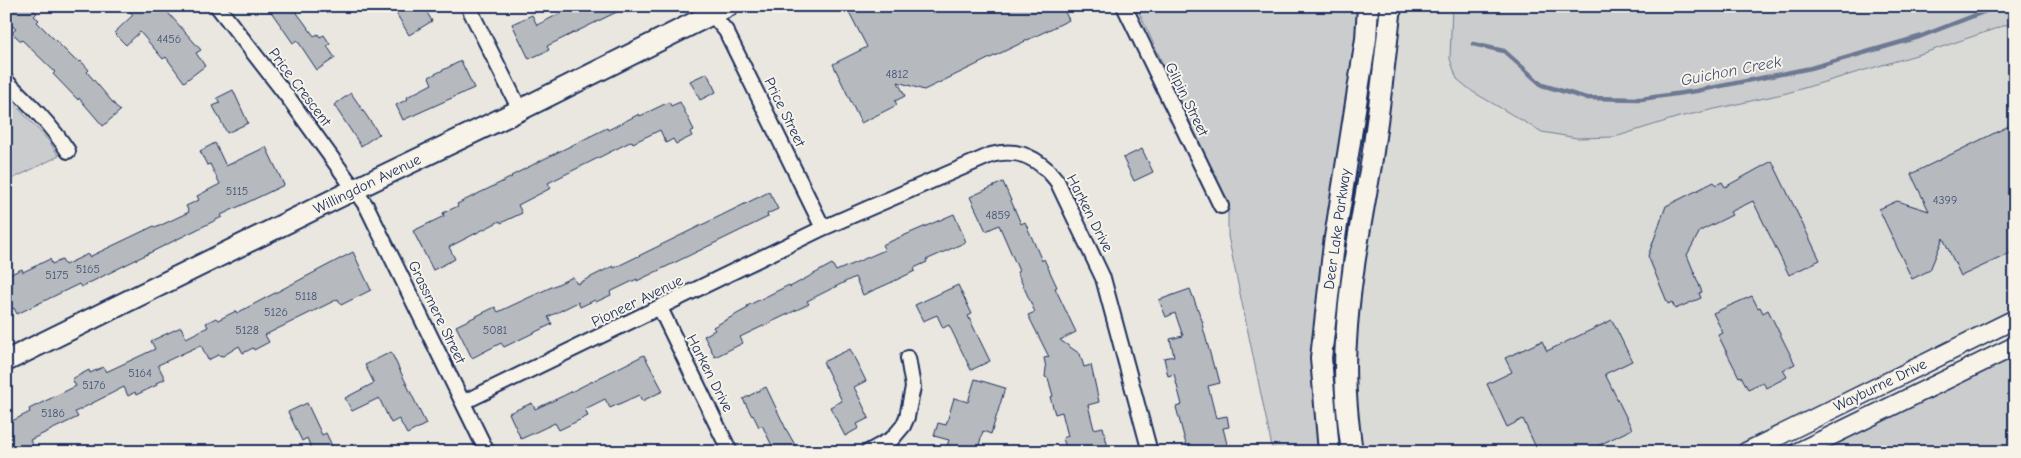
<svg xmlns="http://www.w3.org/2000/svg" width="2021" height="458" viewBox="0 0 2021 458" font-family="'Comic Neue',sans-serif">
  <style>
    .built { fill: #dadad6 }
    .green { fill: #cbcccd; stroke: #737e96 }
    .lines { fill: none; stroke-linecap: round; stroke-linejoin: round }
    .stream { stroke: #6d7892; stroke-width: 4.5 }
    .building { fill: #b6babf; stroke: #1b2f5e }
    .minor-casing { stroke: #1b2f5e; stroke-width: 18 }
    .tertiary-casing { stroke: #1b2f5e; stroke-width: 21 }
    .secondary-casing { stroke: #1b2f5e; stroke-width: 24 }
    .minor { stroke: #f7f3e8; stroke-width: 14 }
    .tertiary { stroke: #f7f3e8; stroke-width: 18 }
    .secondary { stroke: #f7f3e8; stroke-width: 20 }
    .labels { text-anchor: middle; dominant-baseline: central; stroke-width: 4; stroke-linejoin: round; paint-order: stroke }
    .number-label { font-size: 12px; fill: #425276 }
    .street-label { font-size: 15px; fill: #1b2f5e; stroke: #f7f3e8 }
    .water-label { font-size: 16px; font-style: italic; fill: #445378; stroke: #f7f3e8 }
  </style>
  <rect width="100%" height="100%" fill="#eae7e0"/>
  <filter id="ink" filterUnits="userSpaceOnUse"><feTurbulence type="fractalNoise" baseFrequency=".02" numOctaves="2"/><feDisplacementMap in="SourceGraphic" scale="10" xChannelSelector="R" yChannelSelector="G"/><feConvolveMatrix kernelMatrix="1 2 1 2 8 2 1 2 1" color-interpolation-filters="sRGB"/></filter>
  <g filter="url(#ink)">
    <path class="built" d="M1400,6H2015V309L1725,452H1360L1354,390L1356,313Z"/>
    <path class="green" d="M1136,6H1359L1313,352L1316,424L1319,452H1273L1228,236V204Z
      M1452,6H2015V22L1930,51L1787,93L1679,117L1615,137L1577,138L1542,132L1473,92L1457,79L1450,59Z
      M6,95L49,141L59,156L6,182Z
      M2015,355V452H1819Z"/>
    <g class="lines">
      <path class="stream" d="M1473,44L1504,51L1542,85L1586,98L1641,99L1696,91L1811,68L1919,37L1999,6"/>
    </g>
    <path class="building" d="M15,6H30L37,13L34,16L39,20L37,22L75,60L77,59L80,62L81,61L89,70L87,72L120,111L103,126L79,98L78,100L53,74L55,72L22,40L21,41L12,33L16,29L6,21V17Z
      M125,6H162L201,50L196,53L205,66L184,82L166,57L163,59L140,32L126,45L114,33L133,15Z
      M267,6H292L314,36L318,34L320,37L324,35L330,44L327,46L335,58L317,70L297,40L293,43Z
      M406,6H423L432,21L409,35L396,13Z
      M575,6H629L547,46L549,50L529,59L512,24L532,15L537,25Z
      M846,6H1062L1069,20L924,90L898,82L905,96L895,101L897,105L861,123L833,64L867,47Z
      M461,61L474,88L403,120L396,105L408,99L407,97L432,84L429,77Z
      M707,73L716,92L700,100L690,81Z
      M233,90L248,123L227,133L213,106L220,103L217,98Z
      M351,93L379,134L361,146L334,105Z
      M669,102L671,106L680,102L694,130L690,132L692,136L676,144L673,139L666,143L660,130L633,143L632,141L548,183L551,188L518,205L522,213L501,223L500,221L449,247L455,259L433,270L413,231L444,216L443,213L458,206L457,204L512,177L511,176L546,158L607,128L608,130L639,114L640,116Z
      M2015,123V251L1961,276L1943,238L1930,270L1912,279L1879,209L1897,201L1929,211L1911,174Z
      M215,143L226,166L266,147L284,185L221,215L222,217L81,287L79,284L17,314L14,308L6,312V276L22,269L23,272L50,259L52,264L62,260L65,265L88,254L89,257L154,226L155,228L189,212L186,206L199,200L197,196L220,184L210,164L207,165L200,151Z
      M1142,149L1153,172L1134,181L1123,158Z
      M1772,161L1820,260L1789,275L1753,201L1730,212L1732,215L1700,231L1687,255L1702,292L1699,293L1701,298L1675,309L1672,302L1668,304L1648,256L1666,206L1714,182L1716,185L1722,182L1725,187Z
      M1003,182L1021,224L1025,222L1042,261L1044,259L1057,287L1055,288L1076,332L1060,340L1080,354L1084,367L1091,365L1099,402L1088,405L1094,429L1103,427L1109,452H1067L1063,438L1068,436L1062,412L1055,414L1050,397L1053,396L1048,378L1045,377L1046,368L1044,358L1049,357L1028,315L1035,312L1017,272L1019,271L999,225L986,231L970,197Z
      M769,192L778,209L767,214L768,217L637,281V279L610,292L611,295L596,302L595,300L580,307L578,302L548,317L552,324L504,347L501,343L472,358L456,326L495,307L498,312L573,277L577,284L613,266L614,268Z
      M954,214L966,242L926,260L927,262L914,268L915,271L890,283L863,295L855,277L807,301L809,304L740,337L743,343L715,357L704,336L715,330L713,327L748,308L747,306L789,285L790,287L832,264L836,271L885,250L882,245Z
      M353,252L371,290L341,305L338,299L265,335L269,342L254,350L253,348L243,353L239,346L223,356L218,355L208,360L201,345L158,365L165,379L156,383L157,385L136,395L135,392L128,396L124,387L75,412L78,417L30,440L36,452H6V424L30,412L29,409L76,386L72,379L89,370L90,373L103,367L106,372L155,349L151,341L181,327L186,338L208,327L206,323L216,318L218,320L236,311L237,313Z
      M958,285L972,314L968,316L990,361L971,370L949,325L943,328L937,315L923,321L915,305Z
      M1190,289L1203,323L1202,324L1214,368H1216L1220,383L1208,386L1216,418L1227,416L1229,427L1223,428L1229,452H1188L1176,407L1182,405L1174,374L1168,376L1164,358L1174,356L1170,339L1183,336L1175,313L1166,317L1159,300Z
      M1752,296L1758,308L1760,307L1763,313L1768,310L1795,364L1783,370L1787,377L1766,388L1763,382L1748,389L1741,376L1739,377L1718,335L1723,333L1713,313Z
      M1612,320L1632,361L1605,374L1632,429L1585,452H1538L1523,419L1507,427L1487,384L1512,372L1505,358L1542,341L1547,351Z
      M850,349L866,381L854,387L869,418L857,424L859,428L845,436L830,407L842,401L823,362Z
      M391,352L426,424L407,434L399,419L391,423L379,398L352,411L345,398L374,383L365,365Z
      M644,355L663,391L642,401L639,395L610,408L605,399L585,409L588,416L559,430L555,423L521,439L509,413L532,403L535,409L563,396Z
      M975,379L1005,388L991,434L983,431L977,452H945L949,440L934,436L938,423L946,425L954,398L968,402Z
      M766,387L786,429L799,452H775L762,425L759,427L753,415L752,416L743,399Z
      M307,403L322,435L326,433L335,452H313L307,438L302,441L288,412Z"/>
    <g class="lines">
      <defs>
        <path id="minor" d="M217,6L290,100L367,207L487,452
          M468,6L520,110
          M705,6L726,31L823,228
          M1124,6L1221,206
          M6,81C29,103 51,125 68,151
          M660,308L730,452
          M464,402L823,228L991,155C1019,147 1040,159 1057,181L1103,278L1150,452
          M868,452L892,439L903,426L907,417L913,387L908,358"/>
        <path id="tertiary" d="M1746,452L2015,319
          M1798,452L2015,346"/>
        <path id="secondary" d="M6,361L343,195L520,110L728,6
          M1329,452L1321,358L1334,244L1366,39L1368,6
          M1352,452C1347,416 1343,378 1346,342C1349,282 1361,223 1371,165C1379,112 1385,59 1391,6"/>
      </defs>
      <use href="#minor" class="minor-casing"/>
      <use href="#tertiary" class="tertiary-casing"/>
      <use href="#secondary" class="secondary-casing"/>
      <use href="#minor" class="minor"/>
      <use href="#tertiary" class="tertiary"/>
      <use href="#secondary" class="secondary"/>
    </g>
  </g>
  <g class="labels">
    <g class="number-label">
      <text x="169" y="39">4456</text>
      <text x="897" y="74">4812</text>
      <text x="237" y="191">5115</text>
      <text x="1945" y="200">4399</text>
      <text x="998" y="215">4859</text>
      <text x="88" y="269">5165</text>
      <text x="57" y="275">5175</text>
      <text x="306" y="296">5118</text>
      <text x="276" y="312">5126</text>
      <text x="247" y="330">5128</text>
      <text x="495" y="330">5081</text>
      <text x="140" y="373">5164</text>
      <text x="94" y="385">5176</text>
      <text x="53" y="413">5186</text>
    </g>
    <g class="street-label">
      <text transform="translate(300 87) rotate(53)">Price Crescent</text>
      <text transform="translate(1187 99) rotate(64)">Gilpin Street</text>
      <text transform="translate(785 112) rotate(64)">Price Street</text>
      <text transform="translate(367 184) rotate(-26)">Willingdon Avenue</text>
      <text transform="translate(1090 213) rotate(63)">Harken Drive</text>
      <text transform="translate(1337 229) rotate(-82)">Deer Lake Parkway</text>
      <text transform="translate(637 301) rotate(-26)">Pioneer Avenue</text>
      <text transform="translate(437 312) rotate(64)">Grassmere Street</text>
      <text transform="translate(710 373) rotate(63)">Harken Drive</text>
      <text transform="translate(1880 385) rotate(-26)">Wayburne Drive</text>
    </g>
    <g class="water-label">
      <text transform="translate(1731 71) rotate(-11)">Guichon Creek</text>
    </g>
  </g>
  <rect width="2021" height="458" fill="none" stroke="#f7f3e8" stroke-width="25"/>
  <rect x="12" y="12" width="1996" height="433" fill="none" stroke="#1b2f5e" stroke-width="2" filter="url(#ink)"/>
</svg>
